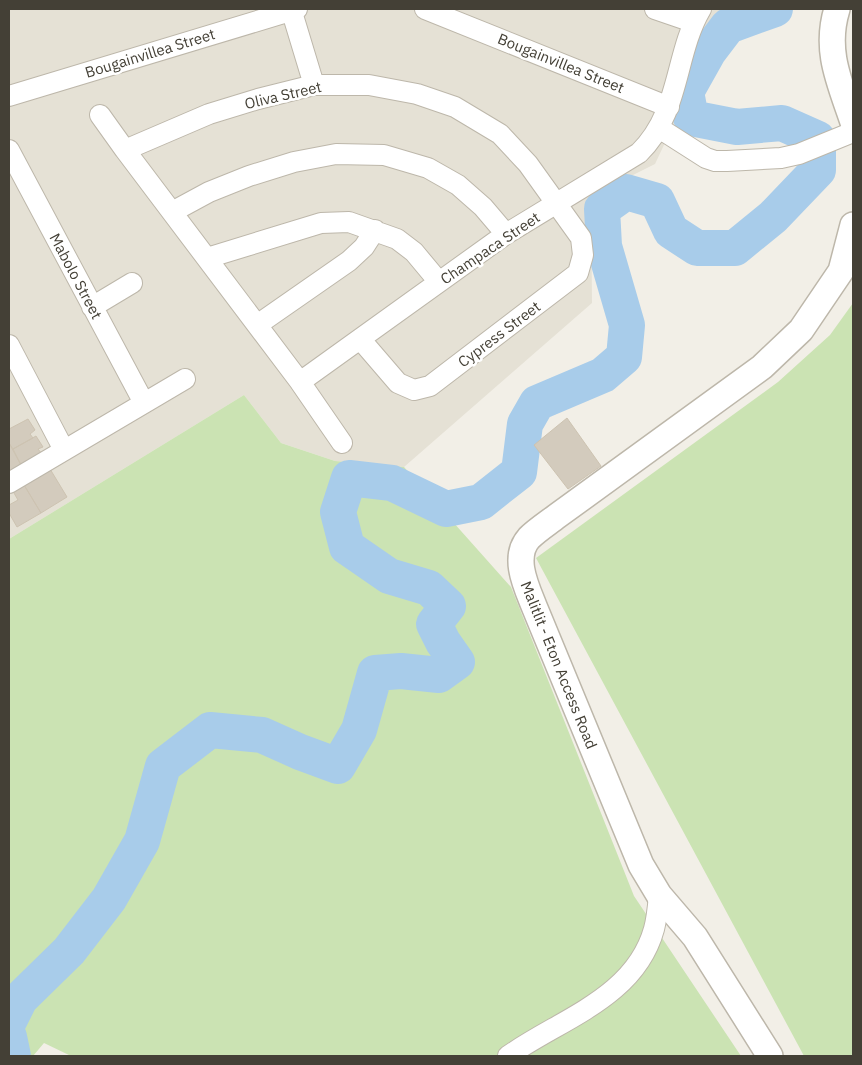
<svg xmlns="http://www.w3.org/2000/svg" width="862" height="1065" viewBox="0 0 862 1065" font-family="'IBM Plex Sans',sans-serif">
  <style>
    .residential { fill: #e5e1d5 }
    .green { fill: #cbe3b3 }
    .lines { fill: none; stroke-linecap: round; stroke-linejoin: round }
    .river { stroke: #a8ccea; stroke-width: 36 }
    .building { fill: #d3cbbd; stroke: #cdc3b1 }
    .minor-casing { stroke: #bdb7aa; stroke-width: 22 }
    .tertiary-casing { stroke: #bdb7aa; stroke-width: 28 }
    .minor { stroke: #fff; stroke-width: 20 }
    .tertiary { stroke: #fff; stroke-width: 25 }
    .labels { text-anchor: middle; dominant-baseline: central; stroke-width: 5; stroke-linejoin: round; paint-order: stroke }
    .street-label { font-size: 15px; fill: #444036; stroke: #fff }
  </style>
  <rect width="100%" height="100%" fill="#f2efe7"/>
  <path class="residential" d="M9,9H728L655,164L591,196L592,303L404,467L335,461L281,443L244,395L9,539Z"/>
  <path class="green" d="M853,303V1056H804L536,558L778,382L830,335Z
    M244,395L281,443L335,461L404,467L511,587L634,896L741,1056H71L44,1043L33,1056H9V539Z"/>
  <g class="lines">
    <path class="river" d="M9,1021L20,999L69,951L109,899L142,841L163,766L210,730L262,735L300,752L338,766L359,730L375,673L401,671L439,675L457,662L443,642L434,624L448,606L429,588L389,576L347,547L338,512L349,478L392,483L446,509L481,502L519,472L525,424L537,403L603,375L624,357L627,325L604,246L602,209L626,192L657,201L671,231L697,248H735L773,217L818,170V139L782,123L737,127L691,118L686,92L709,51L728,26L775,9
      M9,1037L13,1056"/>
  </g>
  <path class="building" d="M567,418L601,466L568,489L534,445Z
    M28,419L35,430L30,434L33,438L13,449L9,443V429Z
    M36,436L43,447L38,449L42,454L21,465L13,449Z
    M9,443L21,465L9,472Z
    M47,464L67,497L41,513L21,480Z
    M21,480L41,513L17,527L9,513V505L18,500L10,486Z"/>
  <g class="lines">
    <defs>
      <path id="minor" d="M291,9L314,85
        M425,9L669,107
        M655,9L693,22
        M9,96L297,9
        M100,115L125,150L300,382L342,443
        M659,128L706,158L715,161H727L781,158L799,154L853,132
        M9,150L144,403
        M125,150L209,114L258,99L314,85H369L417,94L455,107L500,134L528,164L581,238L583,255L578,273L430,386L414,390L398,383L361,340
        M172,212L209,192L249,176L294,162L336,154L384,155L428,168L458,185L483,207L506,234
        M207,258L321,223L349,222L397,239L414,252L439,282
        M92,307L132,283
        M257,325L349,261L364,247L375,230
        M9,345L64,450
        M300,382L506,234L639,153C681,112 674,55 701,9
        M9,483L185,379
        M508,1056C560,1019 635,998 654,929C657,918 658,906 659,895"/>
      <path id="tertiary" d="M837,9C824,51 840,83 853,122
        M770,1056L695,937L659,895L641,865L534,606C526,586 512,557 529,538C537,530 548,523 557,516L762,367L801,330L841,271L853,225"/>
    </defs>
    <use href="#minor" class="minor-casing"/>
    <use href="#tertiary" class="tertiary-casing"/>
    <use href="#minor" class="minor"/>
    <use href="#tertiary" class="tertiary"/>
  </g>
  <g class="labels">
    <g class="street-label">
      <text transform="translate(150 53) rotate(-17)">Bougainvillea Street</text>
      <text transform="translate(561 63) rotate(22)">Bougainvillea Street</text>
      <text transform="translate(283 95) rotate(-13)">Oliva Street</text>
      <text transform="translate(490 248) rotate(-34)">Champaca Street</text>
      <text transform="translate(76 276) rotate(62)">Mabolo Street</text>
      <text transform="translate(499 334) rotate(-37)">Cypress Street</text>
      <text transform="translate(559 665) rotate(68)">Malitlit - Eton Access Road</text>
    </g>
  </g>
  <rect width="862" height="1065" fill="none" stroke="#444036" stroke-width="20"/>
</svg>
